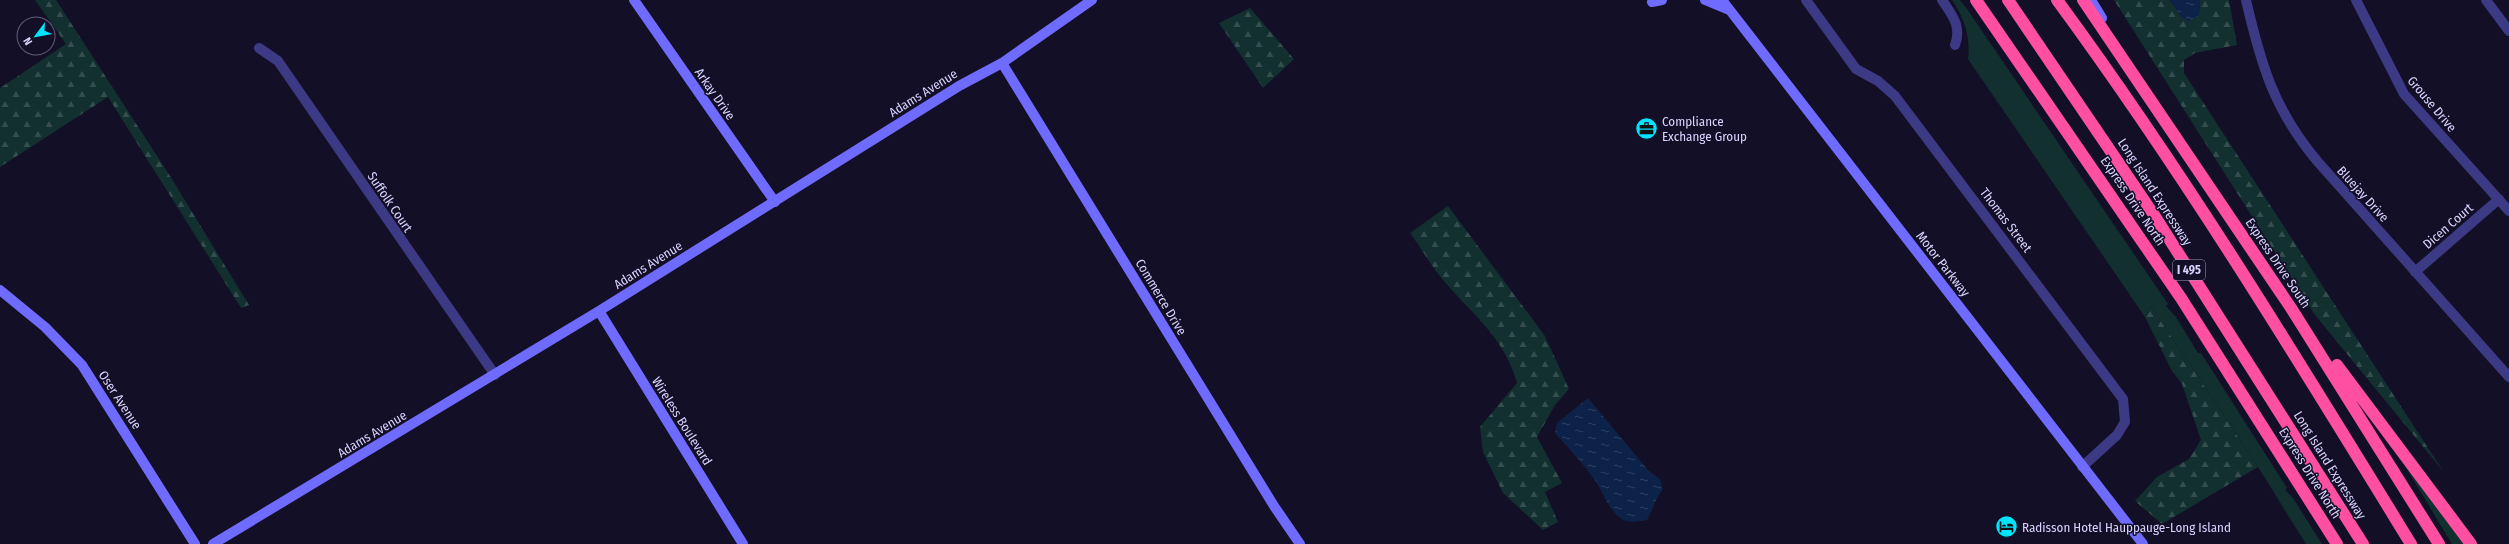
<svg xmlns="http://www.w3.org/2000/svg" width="2509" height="544" viewBox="0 0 2509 544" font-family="'Fira Sans Condensed',sans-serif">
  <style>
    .grass { fill: #12302f }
    .forest { fill: url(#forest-firs) }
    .water { fill: url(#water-ripples) }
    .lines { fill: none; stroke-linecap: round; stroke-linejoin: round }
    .street { stroke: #3d3a85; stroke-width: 10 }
    .secondary { stroke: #6f6bff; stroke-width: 10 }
    .highway { stroke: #ff4fa3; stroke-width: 12 }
    .labels { text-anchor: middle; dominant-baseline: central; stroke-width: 3; stroke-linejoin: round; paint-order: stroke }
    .shield { fill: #130f26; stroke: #9e99be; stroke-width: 1 }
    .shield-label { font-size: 12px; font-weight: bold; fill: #d9d4ff }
    .street-label { font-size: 13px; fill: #d9d4ff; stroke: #130f26 }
    .poi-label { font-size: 13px; fill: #d9d4ff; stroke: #130f26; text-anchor: start }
  </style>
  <defs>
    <pattern id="forest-firs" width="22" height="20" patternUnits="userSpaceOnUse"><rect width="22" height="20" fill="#12302f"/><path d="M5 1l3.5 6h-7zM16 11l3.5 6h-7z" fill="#344d4e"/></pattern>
    <pattern id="water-ripples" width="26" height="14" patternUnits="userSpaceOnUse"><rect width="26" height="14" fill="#0c2248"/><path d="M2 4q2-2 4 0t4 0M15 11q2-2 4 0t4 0" fill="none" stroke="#2f4163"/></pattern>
  </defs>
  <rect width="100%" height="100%" fill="#130f26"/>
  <path class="grass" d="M1952,0H1960L1967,9L2168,304L2166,306L2176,317L2198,353H2201L2287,488L2285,490L2293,498L2322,544H2306L2258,467L2151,306L2145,317L1968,59C1971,38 1964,17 1952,0Z
    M2399,456L2467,544H2452Z"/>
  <path class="forest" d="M35,0H56L170,176L249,305L241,308L108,97L0,167V88L66,44Z
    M2114,0H2170L2181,17L2199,15L2200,0H2229L2237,45L2195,53L2184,60V73L2443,471L2315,315Z
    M1250,8L1294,59L1263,88L1219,23Z
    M1448,206L1545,336L1569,389L1555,405L1537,437L1562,483L1545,492L1558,522L1543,530L1503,493L1483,452L1480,427L1517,383C1504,334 1465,309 1436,271C1427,259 1419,245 1410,233Z
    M2151,306L2258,467L2162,524L2135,501L2157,477L2189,459L2201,440L2182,384L2172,371L2145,317Z"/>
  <path class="water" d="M2170,0H2200L2199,15L2189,21L2181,17Z
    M1588,398L1648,470L1660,479L1663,489C1655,499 1653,509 1647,520C1639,521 1627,524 1620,518C1609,509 1605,497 1598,485C1586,466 1570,450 1555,433L1557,423Z"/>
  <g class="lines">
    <path class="street" d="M1806,0L1856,69L1878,81L1895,96L2123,399L2125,422L2117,435L2082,467
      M1942,0C1952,15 1962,26 1955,45
      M2246,0C2261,65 2274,110 2318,162L2509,377
      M2356,0L2404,94L2509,211
      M2486,0L2509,31
      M259,48L278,61L495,375
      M2415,272L2499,199"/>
    <path class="secondary" d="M634,0L775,202
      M1705,0L1729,10
      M1722,0L2143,544
      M2091,0L2102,18
      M1652,2L1662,0
      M1002,63L1274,506L1300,544
      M0,290L45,327L82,365L195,544
      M599,311L743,544
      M213,544L599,311L959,86L1002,63L1092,0"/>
    <path class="highway" d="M1976,0L2181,298L2337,544
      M2008,0L2154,215L2363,544
      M2057,0C2185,174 2298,360 2411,544
      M2083,0L2291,308L2439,544
      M2337,365L2471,544"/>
  </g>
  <defs>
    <symbol id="office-disc" viewBox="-11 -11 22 22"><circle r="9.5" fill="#00e5ff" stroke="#130f26"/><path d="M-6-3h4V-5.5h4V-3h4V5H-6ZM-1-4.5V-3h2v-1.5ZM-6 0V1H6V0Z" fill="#111"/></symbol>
    <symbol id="hotel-disc" viewBox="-11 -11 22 22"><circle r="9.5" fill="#00e5ff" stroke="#130f26"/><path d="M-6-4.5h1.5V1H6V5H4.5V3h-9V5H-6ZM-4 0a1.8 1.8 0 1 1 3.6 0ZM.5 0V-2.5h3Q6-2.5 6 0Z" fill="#111"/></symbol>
  </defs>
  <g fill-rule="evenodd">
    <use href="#office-disc" x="1634" y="116" width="25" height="25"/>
    <use href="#hotel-disc" x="1994" y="514" width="25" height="25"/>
  </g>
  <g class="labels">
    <rect class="shield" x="2173" y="260" width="32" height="20" rx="3"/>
    <g class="shield-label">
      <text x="2189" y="270">I 495</text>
    </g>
    <g class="street-label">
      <text transform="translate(923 93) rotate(-32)">Adams Avenue</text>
      <text transform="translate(715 94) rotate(55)">Arkay Drive</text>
      <text transform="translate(2432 104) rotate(50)">Grouse Drive</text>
      <text transform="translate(2155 192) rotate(57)">Long Island Expressway</text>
      <text transform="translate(2363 194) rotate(48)">Bluejay Drive</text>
      <text transform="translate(2133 201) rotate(56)">Express Drive North</text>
      <text transform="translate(390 202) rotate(56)">Suffolk Court</text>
      <text transform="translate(2006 220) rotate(53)">Thomas Street</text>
      <text transform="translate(2448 226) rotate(-41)">Dicen Court</text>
      <text transform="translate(2278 263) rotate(56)">Express Drive South</text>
      <text transform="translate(1943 264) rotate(52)">Motor Parkway</text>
      <text transform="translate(648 265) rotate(-32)">Adams Avenue</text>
      <text transform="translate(1161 297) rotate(59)">Commerce Drive</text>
      <text transform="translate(120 400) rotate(57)">Oser Avenue</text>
      <text transform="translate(682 421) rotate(58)">Wireless Boulevard</text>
      <text transform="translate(372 434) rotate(-31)">Adams Avenue</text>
      <text transform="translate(2330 465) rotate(58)">Long Island Expressway</text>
      <text transform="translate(2310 473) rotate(58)">Express Drive North</text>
    </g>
    <g class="poi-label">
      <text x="1662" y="121">Compliance<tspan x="1662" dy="15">Exchange Group</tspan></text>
      <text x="2022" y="527">Radisson Hotel Hauppauge-Long Island</text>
    </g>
  </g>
  <g transform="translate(36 36) rotate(238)"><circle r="19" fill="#130f26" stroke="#625e7d"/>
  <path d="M0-3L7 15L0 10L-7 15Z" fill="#00e5ff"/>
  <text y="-6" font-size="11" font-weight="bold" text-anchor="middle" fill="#d9d4ff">N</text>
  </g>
</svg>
